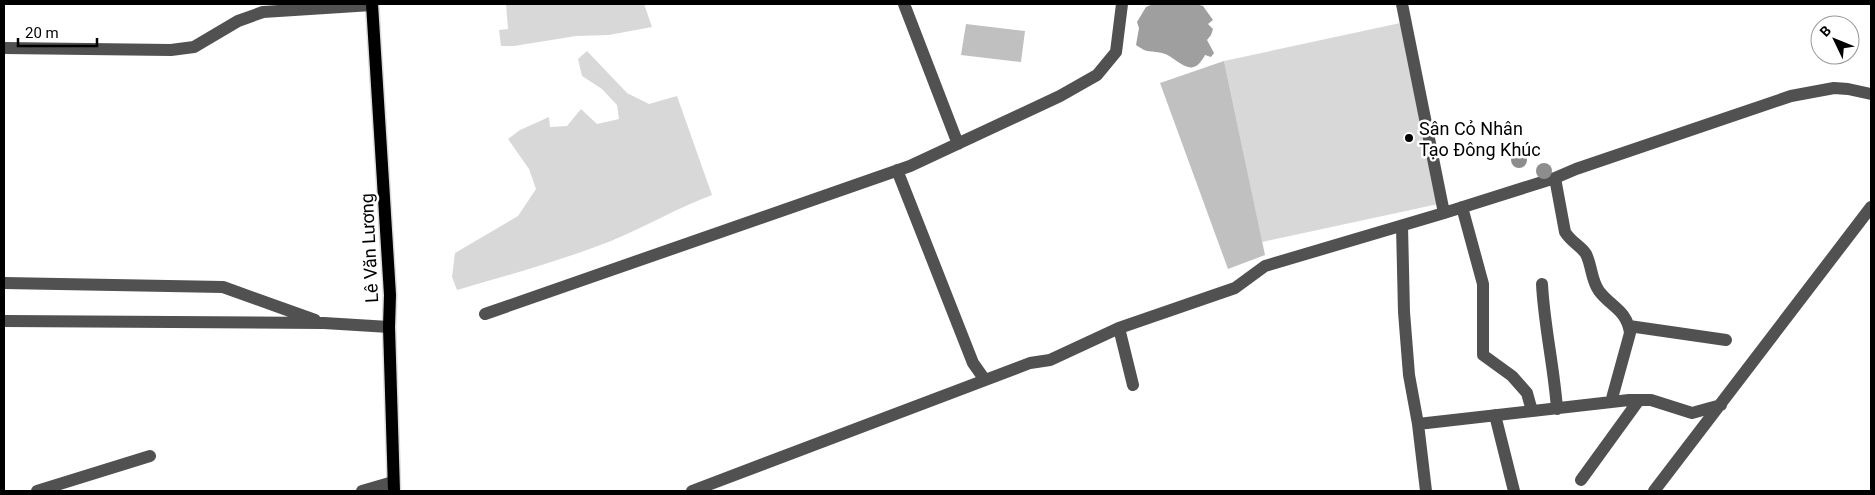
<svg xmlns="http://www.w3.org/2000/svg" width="1875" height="495" viewBox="0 0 1875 495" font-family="Roboto,sans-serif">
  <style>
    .green { fill: #d8d8d8 }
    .water { fill: #9f9f9f }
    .building { fill: #c0c0c0 }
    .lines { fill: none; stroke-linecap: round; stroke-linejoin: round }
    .major-casing { stroke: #dbdbdb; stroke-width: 15 }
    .minor { stroke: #515151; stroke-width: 12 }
    .major { stroke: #000; stroke-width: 12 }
    .tree { fill: #8d8d8d }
    .poi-dot { fill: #000; stroke: #fff; stroke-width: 2 }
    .labels { text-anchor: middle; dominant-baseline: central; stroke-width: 5; stroke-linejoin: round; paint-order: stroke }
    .poi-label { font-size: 18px; fill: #000; stroke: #fff; text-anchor: start }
    .street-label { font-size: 18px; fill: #000; stroke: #fff }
  </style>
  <rect width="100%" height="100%" fill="#fff"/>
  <path class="green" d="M506,4H644L652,27L609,35L576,36L514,46H501L499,30L508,29Z
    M1405,22L1443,203L1262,242L1224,61Z
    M587,51L627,93L649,104L677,96L712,195C677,208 645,227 611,241C560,261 508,275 457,290L452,277L455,253L518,216L536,189L529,169L508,139L520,130L549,117L550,127L567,126L581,109L597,124L619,119L617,105L602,89L582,76L578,59Z"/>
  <path class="water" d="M1153,4H1196L1203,6L1213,20L1208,24L1213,29L1211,35L1207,40L1214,53L1211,57L1205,55C1191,82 1178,57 1162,53C1148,50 1149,54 1136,45L1139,28L1137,22L1146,7Z"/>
  <path class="building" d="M966,24L1025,31L1021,62L961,55Z
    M1224,61L1265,255L1228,269L1160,83Z"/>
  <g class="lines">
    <defs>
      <path id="major" d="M372,4L390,295L389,327L394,491"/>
    </defs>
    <use href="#major" class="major-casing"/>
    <path class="minor" d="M904,4L958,144
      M1402,4L1444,213
      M4,48L171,50L194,47L238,21L263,12L372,5
      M897,170L973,363L985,380
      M1555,178L1565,232C1571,242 1581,246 1586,254C1592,266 1591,280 1599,291C1611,307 1627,310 1630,333L1611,402
      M1462,207L1483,284V355L1512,376L1527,393L1532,411
      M1402,226L1404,312L1409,375L1418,424L1426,491
      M4,283L223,287L315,320
      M1542,284C1544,325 1554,367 1557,409
      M485,314L910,166L1060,96L1097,75L1116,52L1122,4
      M4,321L324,323L389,327
      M1629,326L1726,340
      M1119,328L1133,385
      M1495,415L1514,491
      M1418,424L1629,400H1651L1692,413L1721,405
      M1581,480L1639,400
      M37,491L150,456
      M362,491L393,482
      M692,491L1030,363L1050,360L1119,328L1235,288L1265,266L1444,213L1555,178L1576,169L1791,96L1834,88L1848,89L1871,94
      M1654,491L1871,207"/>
    <use href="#major" class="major"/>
  </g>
  <g class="tree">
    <circle cx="1519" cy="160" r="8"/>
    <circle cx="1544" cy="171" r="8"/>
  </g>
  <circle class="poi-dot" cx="1409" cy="138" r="5"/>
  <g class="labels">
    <g class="poi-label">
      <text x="1419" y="128">Sân Cỏ Nhân<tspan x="1419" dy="21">Tạo Đông Khúc</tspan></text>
    </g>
    <g class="street-label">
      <text transform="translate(369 248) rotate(-93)">Lê Văn Lương</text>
    </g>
  </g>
  <rect width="1875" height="495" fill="none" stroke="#000000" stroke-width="10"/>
  <g transform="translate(1835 40) rotate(313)"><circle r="24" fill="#ffffff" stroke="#999999"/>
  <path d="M0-4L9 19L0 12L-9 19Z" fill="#000000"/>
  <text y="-8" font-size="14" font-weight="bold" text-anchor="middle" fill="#000000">B</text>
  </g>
  <path d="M18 38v8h79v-8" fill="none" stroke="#000000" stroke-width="2.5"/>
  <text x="25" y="38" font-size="15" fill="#000000" stroke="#ffffff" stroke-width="4" paint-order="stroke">20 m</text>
</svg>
